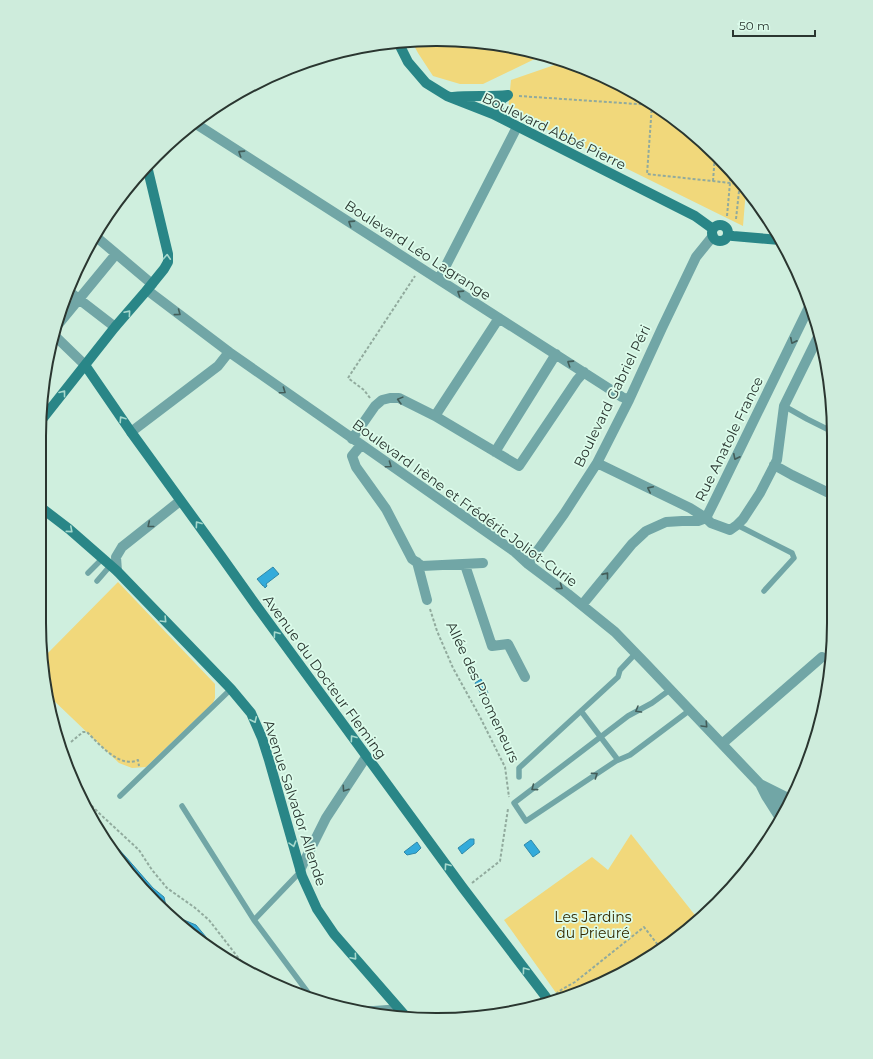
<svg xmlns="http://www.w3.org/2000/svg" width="873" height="1059" viewBox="0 0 873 1059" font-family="Montserrat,sans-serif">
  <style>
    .green { fill: #f1d87b }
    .water { fill: #33abdb; stroke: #3088a8 }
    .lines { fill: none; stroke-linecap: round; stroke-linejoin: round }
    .path { stroke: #91aa9d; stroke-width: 2; stroke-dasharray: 3 2; stroke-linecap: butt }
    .lane { stroke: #71a6a6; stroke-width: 5.5 }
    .street { stroke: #71a6a6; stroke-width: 10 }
    .secondary { stroke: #298687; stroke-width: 10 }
    .oneway { stroke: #435d59 }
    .oneway2 { stroke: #a6d9cd }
    .labels { text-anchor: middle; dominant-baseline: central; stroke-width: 3.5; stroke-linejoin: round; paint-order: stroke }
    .street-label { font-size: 14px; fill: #2a3630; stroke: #dcfceb }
    .park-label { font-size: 14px; fill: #342a00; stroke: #dcfceb }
    .rim { fill: none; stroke: #2a3630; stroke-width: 2 }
  </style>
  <rect width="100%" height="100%" fill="#cfefde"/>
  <path class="green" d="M411,40L489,42L543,55L483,84H460L433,76L418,53Z
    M566,61L635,92L699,138L746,189L743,226L508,110L511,80Z
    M118,582L215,684V698L213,703L146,767L132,768L119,763L48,695L44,657Z
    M631,834L698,919L679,938L612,979L559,997L504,920L592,857L608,870Z"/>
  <path class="water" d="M273,567L279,574L266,584L267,586L265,588L264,586H263L257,579Z
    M481,679L488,693L482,696L475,683Z
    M91,819L125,856L153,888L164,897L166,906L184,920L196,925L211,943L213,951L138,885Z
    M470,839H474V844L462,854L458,848Z
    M531,840L540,852L533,857L524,845Z
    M417,842L421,848L416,853L407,855L404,852Z"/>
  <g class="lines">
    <path class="path" d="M519,96L652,105
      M652,105L647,174L740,184
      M713,181L715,155
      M727,216L731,172
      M736,219L740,182
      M370,398L364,390L348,378L415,276
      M430,609L437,631L453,668L479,715L505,767L509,797
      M71,742L83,732H87C98,743 120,769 138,760L139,766
      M81,795L100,814L139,850L152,870L167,888L194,907L209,920L240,960L252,971
      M472,883L500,861L508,809
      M556,994L561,990L575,982L644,927L661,949"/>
    <path class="lane" d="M784,406L807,419L833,432
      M737,525L792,553L794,558L764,591
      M88,573L102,559
      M97,581L110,566
      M671,689L652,703L628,716L514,803L526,821L616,761L630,755L690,710
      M581,711L618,760
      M519,777V768L618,677L620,670L636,653
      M120,796L231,689
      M182,806L254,920L309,994L318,1001
      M254,920L301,871
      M357,1008L370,1009L398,1007"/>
    <path class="street" d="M193,122L622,397L629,400
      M94,235L152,284
      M439,279L517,127
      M67,290L115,327
      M147,290L229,352L515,552L528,564L568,594L615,632L647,665L760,784L766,796L788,806
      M56,327L116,254
      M54,335L85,365
      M435,416L499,318
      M131,432L218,366L229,352
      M352,439L375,406L382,400L390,398H399L435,416L519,466L577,380L584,372
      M361,445L352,456L356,467L386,509L412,559L422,566L483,563
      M495,452L556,354
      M597,463L690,508L706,518L715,500L810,305
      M774,465L792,475L833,495
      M417,562L427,600
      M528,564L564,514L597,463L629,400L662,328L696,257L713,236
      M465,565L492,646L508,644L525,677
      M117,571L116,557L122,547L180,501
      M582,605L632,544L646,531L666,522L682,521H698L706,518L711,523L730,530L737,525L743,519L760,493L777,460L784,406L820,333
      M723,743L822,657
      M760,784L792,800
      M766,796L780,818
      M300,870L326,818L366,757"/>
    <path class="secondary" d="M398,42L408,62L426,83L447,96L493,114L695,216L713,229
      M453,97C471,95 490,97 508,95
      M506,120L500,112L497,107L502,99L508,95
      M712 233a8 8 0 1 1 16 0a8 8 0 1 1-16 0Z
      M728,235L733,236L780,240
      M85,365L131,432L221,556L258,608L463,888L549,1001
      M40,422L115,327L147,290L164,269L168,262V254L147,166
      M39,506L69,529L117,571L231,689L251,713L262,738L269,760L302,876L317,909L334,934L408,1019"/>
  </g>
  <defs><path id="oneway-chevron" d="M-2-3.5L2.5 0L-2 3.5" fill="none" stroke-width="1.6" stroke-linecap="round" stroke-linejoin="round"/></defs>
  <g class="oneway">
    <use href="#oneway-chevron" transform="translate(241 153) rotate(-147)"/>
    <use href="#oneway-chevron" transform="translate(351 223) rotate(-147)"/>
    <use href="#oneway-chevron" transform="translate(460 293) rotate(-147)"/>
    <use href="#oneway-chevron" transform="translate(178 313) rotate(37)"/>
    <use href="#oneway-chevron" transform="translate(793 341) rotate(116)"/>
    <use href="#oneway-chevron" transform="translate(570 363) rotate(-147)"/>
    <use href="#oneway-chevron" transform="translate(283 391) rotate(35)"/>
    <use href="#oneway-chevron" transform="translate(400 400) rotate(-165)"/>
    <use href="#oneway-chevron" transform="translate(736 457) rotate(116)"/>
    <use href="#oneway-chevron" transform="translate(389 465) rotate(35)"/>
    <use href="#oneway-chevron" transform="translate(650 489) rotate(-154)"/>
    <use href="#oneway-chevron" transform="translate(150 525) rotate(141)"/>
    <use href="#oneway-chevron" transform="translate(606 575) rotate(-51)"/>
    <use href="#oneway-chevron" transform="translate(560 587) rotate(36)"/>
    <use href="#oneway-chevron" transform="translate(638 710) rotate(150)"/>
    <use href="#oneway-chevron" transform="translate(705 725) rotate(47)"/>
    <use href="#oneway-chevron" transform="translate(595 775) rotate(-34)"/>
    <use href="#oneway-chevron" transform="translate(534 788) rotate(143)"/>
    <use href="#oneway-chevron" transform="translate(345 789) rotate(124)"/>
  </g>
  <g class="oneway2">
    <use href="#oneway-chevron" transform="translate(167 257) rotate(-87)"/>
    <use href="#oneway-chevron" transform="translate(128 313) rotate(-49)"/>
    <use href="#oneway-chevron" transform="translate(63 393) rotate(-52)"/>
    <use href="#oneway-chevron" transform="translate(122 419) rotate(-124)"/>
    <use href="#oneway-chevron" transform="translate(198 524) rotate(-126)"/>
    <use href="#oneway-chevron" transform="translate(70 530) rotate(41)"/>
    <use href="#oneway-chevron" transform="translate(164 620) rotate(46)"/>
    <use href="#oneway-chevron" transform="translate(276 634) rotate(-126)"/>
    <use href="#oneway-chevron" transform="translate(254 720) rotate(65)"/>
    <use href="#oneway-chevron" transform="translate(353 738) rotate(-126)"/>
    <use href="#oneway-chevron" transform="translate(293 844) rotate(74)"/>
    <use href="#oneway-chevron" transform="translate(447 866) rotate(-126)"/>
    <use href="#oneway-chevron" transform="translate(354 957) rotate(49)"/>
    <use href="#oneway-chevron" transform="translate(525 970) rotate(-127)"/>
  </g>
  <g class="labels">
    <g class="street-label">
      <text transform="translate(554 131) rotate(26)">Boulevard Abbé Pierre</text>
      <text transform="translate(418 250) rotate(33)">Boulevard Léo Lagrange</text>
      <text transform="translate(612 396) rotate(-64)">Boulevard Gabriel Péri</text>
      <text transform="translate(729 439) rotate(-64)">Rue Anatole France</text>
      <text transform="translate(465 503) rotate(36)">Boulevard Irène et Frédéric Joliot-Curie</text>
      <text transform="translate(325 677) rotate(54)">Avenue du Docteur Fleming</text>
      <text transform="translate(483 692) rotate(65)">Allée des Promeneurs</text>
      <text transform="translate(295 803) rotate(72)">Avenue Salvador Allende</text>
    </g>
    <g class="park-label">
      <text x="593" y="917">Les Jardins<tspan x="593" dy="16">du Prieuré</tspan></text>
    </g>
  </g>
  <path d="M0 0H873V1059H0ZM436 46H437A390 390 0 0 1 827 436V623A390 390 0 0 1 437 1013H436A390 390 0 0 1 46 623V436A390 390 0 0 1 436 46Z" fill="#ceecdc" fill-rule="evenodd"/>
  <path class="rim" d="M436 46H437A390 390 0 0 1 827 436V623A390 390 0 0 1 437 1013H436A390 390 0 0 1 46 623V436A390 390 0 0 1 436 46Z"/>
  <path d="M733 30v6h82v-6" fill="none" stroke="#2a3630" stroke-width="2"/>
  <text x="739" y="30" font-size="12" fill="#2a3630" stroke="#dcfceb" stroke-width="3" paint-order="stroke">50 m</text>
</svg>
